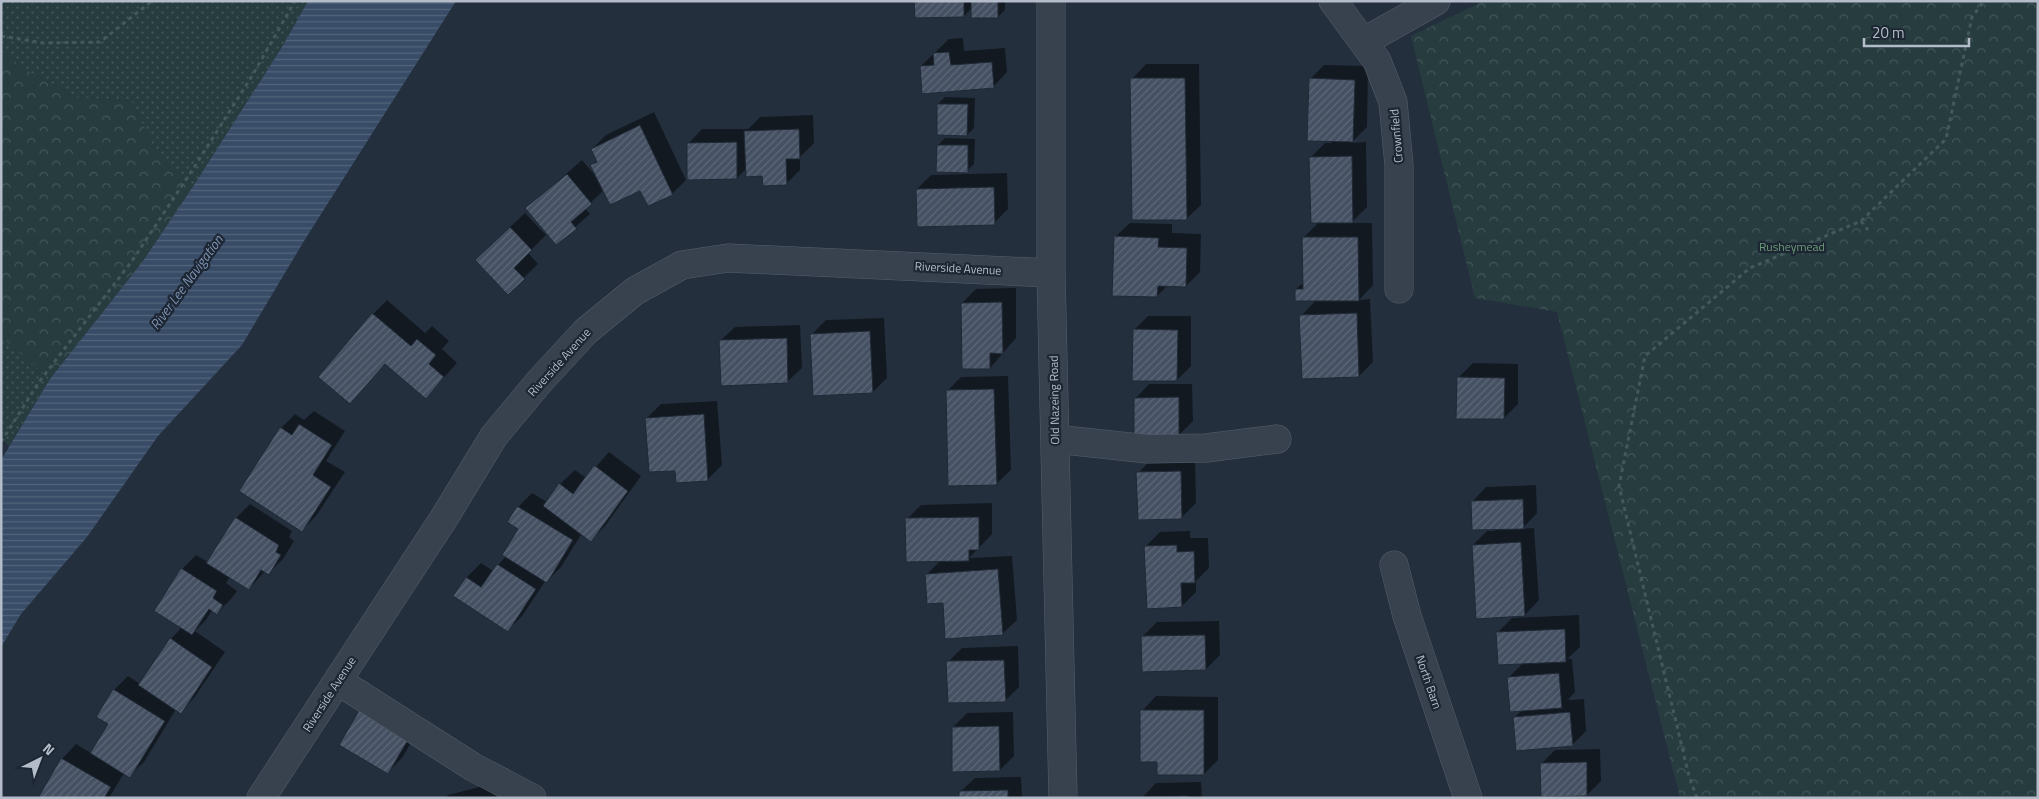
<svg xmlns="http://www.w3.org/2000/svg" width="2039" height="799" viewBox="0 0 2039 799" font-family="'Titillium Web',sans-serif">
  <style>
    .grass { fill: url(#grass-dots) }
    .forest { fill: url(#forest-crowns) }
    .water { fill: url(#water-rules) }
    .shadow { fill: #0007 }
    .building { fill: url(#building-hatch); stroke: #1f2835 }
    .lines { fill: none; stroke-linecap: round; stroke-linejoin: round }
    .minor-casing { stroke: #565f6c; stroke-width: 29 }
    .path { stroke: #44595c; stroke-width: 3; stroke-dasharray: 4 4; stroke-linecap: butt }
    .minor { stroke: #38414e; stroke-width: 28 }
    .labels { text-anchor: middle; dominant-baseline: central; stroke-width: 4.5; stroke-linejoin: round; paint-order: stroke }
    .street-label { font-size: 12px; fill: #b4bcc9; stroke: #1d2633 }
    .park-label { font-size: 12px; fill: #6b9a76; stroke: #1d2633 }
    .water-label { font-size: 14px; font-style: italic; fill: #7c92b1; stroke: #1d2633 }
  </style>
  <defs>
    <pattern id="grass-dots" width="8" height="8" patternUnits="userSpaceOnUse" patternTransform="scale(1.25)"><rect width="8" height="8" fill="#263c3f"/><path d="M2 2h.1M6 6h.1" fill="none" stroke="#435659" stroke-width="1.8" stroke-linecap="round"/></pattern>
    <pattern id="forest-crowns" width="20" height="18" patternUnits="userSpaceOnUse" patternTransform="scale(1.25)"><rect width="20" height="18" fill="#263c3f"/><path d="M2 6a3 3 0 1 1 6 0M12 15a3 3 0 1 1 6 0" fill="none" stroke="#435659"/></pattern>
    <pattern id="water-rules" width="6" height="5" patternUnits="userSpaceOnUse" patternTransform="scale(1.25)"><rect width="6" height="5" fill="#394c67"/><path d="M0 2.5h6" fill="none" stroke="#53647b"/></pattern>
    <pattern id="building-hatch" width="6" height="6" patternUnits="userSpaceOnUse" patternTransform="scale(1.25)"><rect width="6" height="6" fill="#455162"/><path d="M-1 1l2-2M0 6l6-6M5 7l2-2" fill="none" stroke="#5d6877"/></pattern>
  </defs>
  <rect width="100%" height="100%" fill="#242f3e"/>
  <path class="grass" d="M1,1H308L282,47L194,185L160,160L132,102L78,97L24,69L1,50Z
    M1,336L50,379L9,446L1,438Z"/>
  <path class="forest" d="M1484,1H2038V798H1680L1557,312L1475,298L1411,36Z
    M1,50L24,69L78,97L132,102L160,160L194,185L143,261L50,379L1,336Z"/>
  <path class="water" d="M308,1H456L304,241L242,345L158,436L87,537L21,614L1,647V460L50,379L143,261L194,185L282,47Z"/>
  <path class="shadow" d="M916,1H1005V10L998,17L973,7L964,16Z
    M963,38L964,51L1005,48L1007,72L993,87L921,66L949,39Z
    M1146,64H1199L1201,205L1186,219L1132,79Z
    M1324,65L1368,66L1367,127L1351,143L1366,142L1367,207L1351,223H1372L1373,285L1359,300L1370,299L1373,362L1359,376L1301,316L1316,300L1296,289L1304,282L1303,238L1319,222L1311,157L1325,143H1332L1310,79Z
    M945,97L975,98L974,128L967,135L938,104Z
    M654,112L686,180L672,194L641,189L604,190L585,208L590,214L556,244L527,208L582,160L598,179L592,165L597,160L592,149L606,135Z
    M813,115L814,143L800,157V170L786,184L747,168L737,178L688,144L702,129H748L760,117Z
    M945,138L975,139L974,164L967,171L938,145Z
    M1007,173L1008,209L994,223L917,189L931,175Z
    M525,213L546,235L528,253L538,264L508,293L490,246Z
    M1130,223L1172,224V233L1201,234L1200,272L1186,286L1168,285L1157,296L1115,237Z
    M1016,288V338L990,368L962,303L976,289Z
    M387,300L425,333L432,326L449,341L442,349L457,363L426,397L386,363L350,403L373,314Z
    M1148,316H1191V366L1177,380L1134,330Z
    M884,318L887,378L873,392L812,334L826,320Z
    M800,325L802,368L787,382L720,341L735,327Z
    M1473,363L1518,364V404L1504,418L1458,378Z
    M1008,376L1011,470L996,484L947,391L961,377Z
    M1149,384H1192L1193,421L1179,435L1135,399Z
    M717,401L722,465L708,479L677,469L647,418L661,404Z
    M314,411L345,431L326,461L345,472L316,516L302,530L281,428L295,414L304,420Z
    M609,452L641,476L605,526L591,540L582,533L561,567L547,581L546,580L522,616L508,630L455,596L467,577L481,563L493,571L506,556L520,529L518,507L532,493L547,502L560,484L575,470L586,478Z
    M1195,458L1196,503L1182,517L1138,473L1152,459Z
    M1536,485L1537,513L1522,529L1534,528L1539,600L1525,615L1473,545L1487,531H1495L1472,502L1486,487Z
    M992,503V534L969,558L1012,556L1017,620L1002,634L944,602L926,575L941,560L907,519L921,505Z
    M250,504L292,531L289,537L294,541L283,559L269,573L265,571L249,589L230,577L226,583L237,591L231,599L217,613L212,610L206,620L195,631L225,652L194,698L180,712L176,709L144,762L129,776L124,773L109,798H39L62,759L76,744L91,753L109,724L114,690L128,676L140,684L171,639L182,627L156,611L182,569L196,555L208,562L236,518Z
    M1190,531V538H1208L1209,568L1196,581V592L1182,606L1145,547L1160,532Z
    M1579,615L1580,647L1567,659H1572L1575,692L1568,700L1584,699L1586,731L1572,745L1515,717L1523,709L1509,677L1523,663L1498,632L1512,618Z
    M1219,621L1220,655L1206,669L1143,636L1157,622Z
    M1018,646L1019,687L1005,701L948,662L962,648Z
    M378,690L425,719L402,758L388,772L364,704Z
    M1156,696L1218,697V760L1204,774L1158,761L1142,711Z
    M1013,712L1014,756L1000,770L953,727L967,713Z
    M1600,749L1601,781L1587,795L1541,764L1555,750Z
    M519,777L525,798H446L448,795Z
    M1021,777L1022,798H961L960,792L975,778Z
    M1201,782L1202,798H1142L1156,783Z"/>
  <path class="building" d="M914,1H964V17L915,18Z
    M971,1H998V18H971Z
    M949,52L951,65L992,62L994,88L922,94L920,66L934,65L933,53Z
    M1130,78H1185L1187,220H1132Z
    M1309,78L1355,80L1353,142L1307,141Z
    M937,104H968L967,136L937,135Z
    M640,125L673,195L648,206L640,191L610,205L590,165L597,162L591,149Z
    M799,129L800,159H786L787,185L763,186L762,176L746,177L744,131Z
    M737,142V179L687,180V143Z
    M937,145H968V173L936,172Z
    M1352,156L1353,223H1311L1309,157Z
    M567,174L592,204L571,222L577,229L556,245L525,208Z
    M994,187L995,225L917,227L916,189Z
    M510,227L532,250L514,268L525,279L508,295L475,260Z
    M1114,236L1159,238L1158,247L1187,248L1186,287L1158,286L1157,297L1112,296Z
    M1302,237H1358L1359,301H1295V289H1303Z
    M1002,302L1003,354L990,353V369H962L961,303Z
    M372,313L411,346L417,339L436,355L429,364L444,377L426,399L385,364L350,404L318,377Z
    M1357,313L1359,377L1302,379L1299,315Z
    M1133,329L1178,330L1177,381H1132Z
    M870,331L873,393L813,396L810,334Z
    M787,338L788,383L721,386L719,340Z
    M1457,377L1505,378L1504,419H1456Z
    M994,389L997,485L948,486L946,390Z
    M1179,397V436L1134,438V398Z
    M704,414L708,481L676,483L675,471L649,472L645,418Z
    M299,424L332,445L313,475L331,487L302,532L239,491L280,427L292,435Z
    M594,465L628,491L591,542L543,506L559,483L573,494Z
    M1181,471L1182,519L1138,520L1136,472Z
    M1523,499L1524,529L1472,530L1471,501Z
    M517,506L573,540L547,583L502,555L518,529L507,522Z
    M235,517L279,545L276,552L281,555L269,575L261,570L249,590L206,563Z
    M979,517V550H969V561L906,562L905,518Z
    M1521,542L1525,616L1476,619L1472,545Z
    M1177,545V552L1194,551L1195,583H1181L1182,607L1147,609L1144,546Z
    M497,564L536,589L508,632L453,596L466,577L481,587Z
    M181,568L217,591L213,598L223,605L217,615L209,609L192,635L154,611Z
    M998,569L1003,635L945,639L943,603L927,604L925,574Z
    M1565,629L1566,662L1498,665L1496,632Z
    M1205,635L1206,670L1142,672L1141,636Z
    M170,638L212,667L181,714L138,685Z
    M1004,660L1006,702L948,703L946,661Z
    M1559,673L1562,708L1510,712L1507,677Z
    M113,689L165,721L130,778L90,753L108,724L96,717Z
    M363,704L412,733L388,774L339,745Z
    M1140,710H1204V775H1157V762H1140Z
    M1570,712L1573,746L1516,751L1513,717Z
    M999,726L1000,771L952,772V727Z
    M61,758L111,787L104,798H38Z
    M1587,762V796L1541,797L1540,763Z
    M1008,790V798H959V791Z
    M1188,796V798H1141V797Z"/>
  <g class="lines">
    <defs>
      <path id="minor" d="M1051,1V273L1063,798
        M1333,1L1377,61L1393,102L1399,165V289
        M1363,42L1436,1
        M1055,439L1148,449L1206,448L1277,439
        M1394,565L1407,616L1468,798
        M338,681L473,767L532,798
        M261,798L444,518L494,436L539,382L586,331L635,291L682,265L728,258L1051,273"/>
    </defs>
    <use href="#minor" class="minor-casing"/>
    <path class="path" d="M1,36L43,43L100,42L152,1
      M1861,221L1868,230
      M1,442L39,382L132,261L195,166L252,76L295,1
      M1697,798L1689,776L1619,486L1645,356L1750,268L1861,221L1946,139L1972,17L1984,1"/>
    <use href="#minor" class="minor"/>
  </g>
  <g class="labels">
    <g class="street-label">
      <text transform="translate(1396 136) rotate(-95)">Crownfield</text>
      <text transform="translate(958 268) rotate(3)">Riverside Avenue</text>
      <text transform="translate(559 362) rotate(-48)">Riverside Avenue</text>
      <text transform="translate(1054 400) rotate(-91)">Old Nazeing Road</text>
      <text transform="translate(1429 682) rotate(71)">North Barn</text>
      <text transform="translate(329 694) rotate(-57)">Riverside Avenue</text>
    </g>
    <g class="park-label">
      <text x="1792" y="246">Rusheymead</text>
    </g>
    <g class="water-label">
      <text transform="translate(186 282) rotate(-54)">River Lee Navigation</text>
    </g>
  </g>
  <rect width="2039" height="799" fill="none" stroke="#b4bcc9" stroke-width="5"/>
  <g transform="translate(40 759) rotate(42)" stroke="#1d2633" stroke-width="4" paint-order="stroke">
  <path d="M0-4L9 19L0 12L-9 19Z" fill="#b4bcc9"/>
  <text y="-8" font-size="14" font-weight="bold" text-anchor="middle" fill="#b4bcc9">N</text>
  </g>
  <path d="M1864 38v8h105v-8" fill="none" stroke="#b4bcc9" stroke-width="2.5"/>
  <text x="1872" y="38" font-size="15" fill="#b4bcc9" stroke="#1d2633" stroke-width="4" paint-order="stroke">20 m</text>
</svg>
